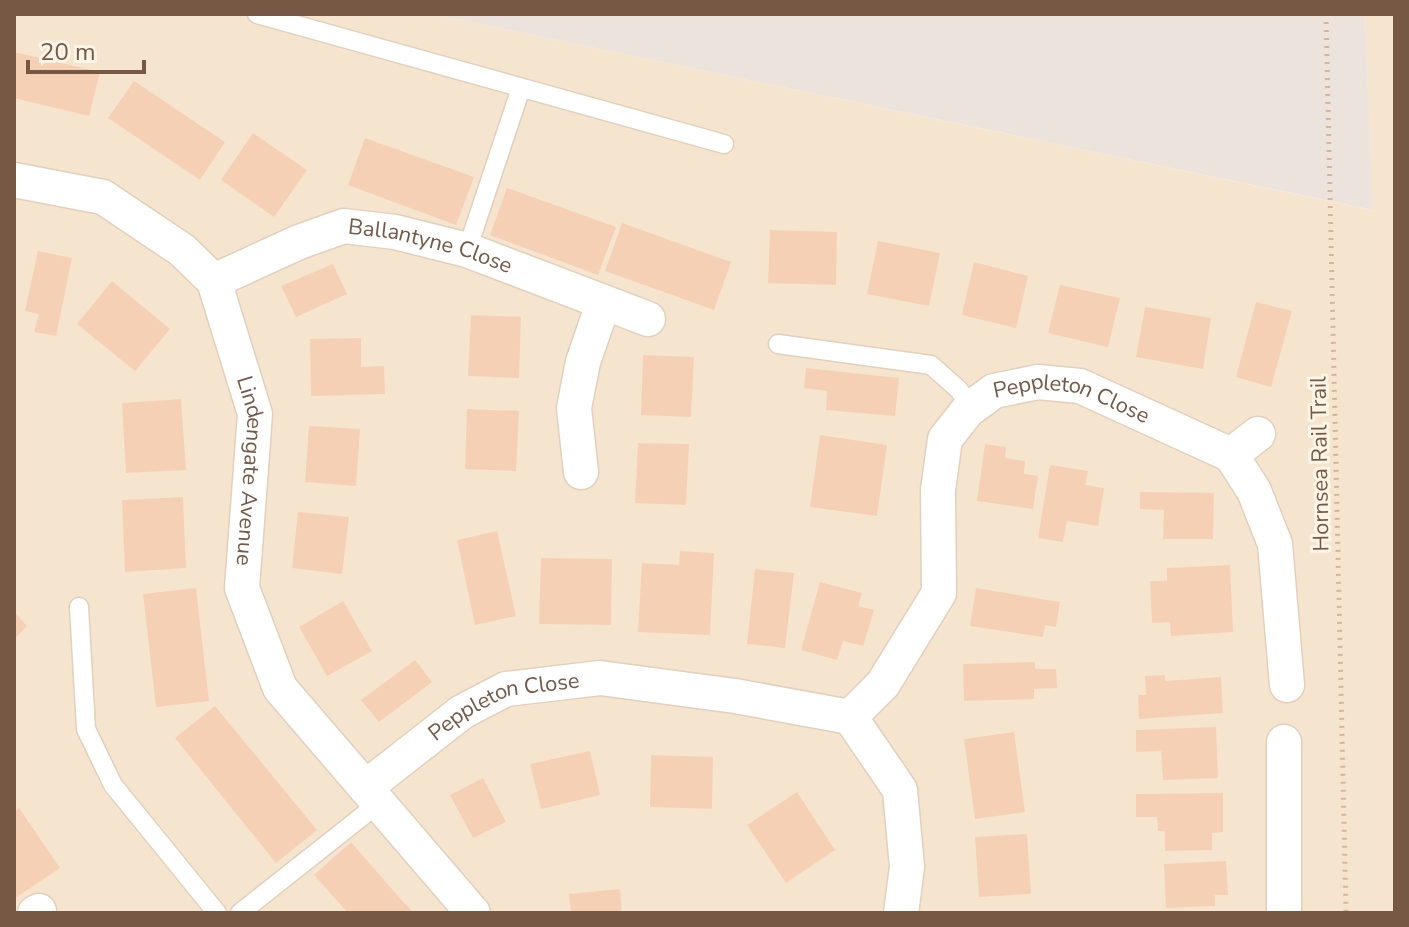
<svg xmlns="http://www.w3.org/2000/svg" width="1409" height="927" viewBox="0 0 1409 927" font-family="'Nunito Sans',sans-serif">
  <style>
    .residential { fill: #f6e5ce }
    .industrial { fill: #ece4dc }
    .building { fill: #f6d0b5 }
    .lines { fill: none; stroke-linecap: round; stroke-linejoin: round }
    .lane-casing { stroke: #e3cfbb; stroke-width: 21 }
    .street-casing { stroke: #e3cfbb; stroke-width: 37 }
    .path { stroke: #dab498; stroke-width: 5; stroke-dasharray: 2 6; stroke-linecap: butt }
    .lane { stroke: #fff; stroke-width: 18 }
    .street { stroke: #fff; stroke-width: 34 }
    .labels { text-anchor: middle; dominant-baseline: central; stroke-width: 6; stroke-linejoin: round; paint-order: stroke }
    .street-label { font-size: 22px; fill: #775845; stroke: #fff6e8 }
  </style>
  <rect width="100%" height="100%" fill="#fef3e0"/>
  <path class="residential" d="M14,14H432L1372,210L1365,14H1395V913H14Z"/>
  <path class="industrial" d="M432,14H1365L1373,210Z"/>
  <path class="building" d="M14,52L100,72L89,116L14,98Z
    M134,81L225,142L200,180L108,118Z
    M253,133L307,170L274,217L221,180Z
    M365,138L474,177L456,225L348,185Z
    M507,188L616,227L598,275L490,235Z
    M622,223L731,262L714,310L605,271Z
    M770,230L837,232L836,285L768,283Z
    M878,241L940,253L929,306L867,294Z
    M38,251L72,258L56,336L34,332L39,314L25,311Z
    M974,262L1028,276L1016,328L962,315Z
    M333,264L347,294L296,317L281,286Z
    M112,281L170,329L135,371L77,324Z
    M1060,285L1120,298L1108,347L1048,333Z
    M1256,302L1292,311L1271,387L1236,377Z
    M1145,307L1211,318L1203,369L1136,357Z
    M471,315L521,317L519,378L468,376Z
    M361,338V367L384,366L385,394L311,396L310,339Z
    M643,355L694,357L691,417L641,415Z
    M806,368L899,378L895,416L826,410L827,391L804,388Z
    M181,399L186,470L126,473L122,403Z
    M467,409L519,411L516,471L465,469Z
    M309,426L360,429L356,486L305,482Z
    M820,435L887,445L877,516L810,507Z
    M638,443L689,444L686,505L635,503Z
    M985,444L1006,447L1005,458L1025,461L1024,474L1038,476L1033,509L977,501Z
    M1050,465L1088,471L1085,485L1104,488L1098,526L1067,521L1063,542L1038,538Z
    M1140,492L1214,493L1213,539H1163L1164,510L1140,509Z
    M183,497L186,568L125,572L122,500Z
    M298,512L349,517L342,574L292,568Z
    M497,531L516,616L475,625L457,540Z
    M680,551L714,553L710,635L638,632L642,563L679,565Z
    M541,558L612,559L611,625L539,624Z
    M1230,565L1233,632L1171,636L1170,622L1152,623L1150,581H1167V568Z
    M755,569L794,573L785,648L747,644Z
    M820,582L862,593L858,606L874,610L863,646L843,641L837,660L801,650Z
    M196,588L209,701L156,707L143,594Z
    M976,588L1060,602L1056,627L1045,625L1043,637L970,626Z
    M343,601L372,651L327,676L299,627Z
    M14,612L27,626L14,639Z
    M415,660L432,682L379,722L361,700Z
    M1035,662V669H1056L1057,688L1034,689V699L964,701L963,664Z
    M1165,675V681L1221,677L1223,713L1139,719L1138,695H1146L1145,676Z
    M215,706L317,830L276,863L175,738Z
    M1216,727L1218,778L1163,780L1161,751L1136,752V730Z
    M1014,732L1025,812L975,819L964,739Z
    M590,751L600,795L541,809L530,764Z
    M651,755L713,757L712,809L650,807Z
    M483,778L506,822L473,838L450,795Z
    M797,792L835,850L786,883L747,825Z
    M1223,793V832L1212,833V850L1165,851V831H1158L1157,817H1136V794Z
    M19,808L60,868L14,899V812Z
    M1027,834L1031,894L979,897L975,837Z
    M351,842L397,895L414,913H348L314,875Z
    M1226,861L1228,895H1215V906L1166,908L1164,864Z
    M620,889L622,913H571L569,894Z"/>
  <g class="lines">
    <defs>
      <path id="lane" d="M257,14L724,144
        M467,250L521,88
        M778,344L931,365L959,390L971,407
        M79,607L86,729L113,785L217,913
        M240,913L379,803"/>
      <g id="street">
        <path id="s1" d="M14,180L103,197L182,250L214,281L255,414L242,588L280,688L473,913"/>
        <path id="s2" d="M214,281L299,242L344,226L395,232L467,250L648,319"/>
        <path d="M1231,455L1258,434"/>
        <path d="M581,472L574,408L583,362L603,304"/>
        <path id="s3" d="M850,717L883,684L939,593L938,490L945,439L968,410L994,391L1038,382L1080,386L1231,455L1254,491L1275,544L1287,685"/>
        <path d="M1284,742V913"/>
        <path id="s4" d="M366,787L462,712L506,689L600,678L735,696L850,717L900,790L907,867L901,913"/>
        <path d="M35,913L39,911"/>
      </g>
    </defs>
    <use href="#lane" class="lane-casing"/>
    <use href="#street" class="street-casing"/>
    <path class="path" d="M1326,14L1346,913"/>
    <use href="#lane" class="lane"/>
    <use href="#street" class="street"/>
  </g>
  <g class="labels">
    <g class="street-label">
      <text stroke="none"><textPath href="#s2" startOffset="230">Ballantyne Close</textPath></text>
      <text stroke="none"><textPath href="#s3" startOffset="458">Peppleton Close</textPath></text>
      <text transform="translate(1320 464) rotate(-91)">Hornsea Rail Trail</text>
      <text stroke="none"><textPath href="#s1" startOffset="426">Lindengate Avenue</textPath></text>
      <text stroke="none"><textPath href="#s4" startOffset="164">Peppleton Close</textPath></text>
    </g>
  </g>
  <rect width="1409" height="927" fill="none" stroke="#775845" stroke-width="32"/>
  <path d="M28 60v12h116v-12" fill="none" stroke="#775845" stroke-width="4"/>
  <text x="40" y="60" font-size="24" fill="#775845" stroke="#fff6e8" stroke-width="6" paint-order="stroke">20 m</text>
</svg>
